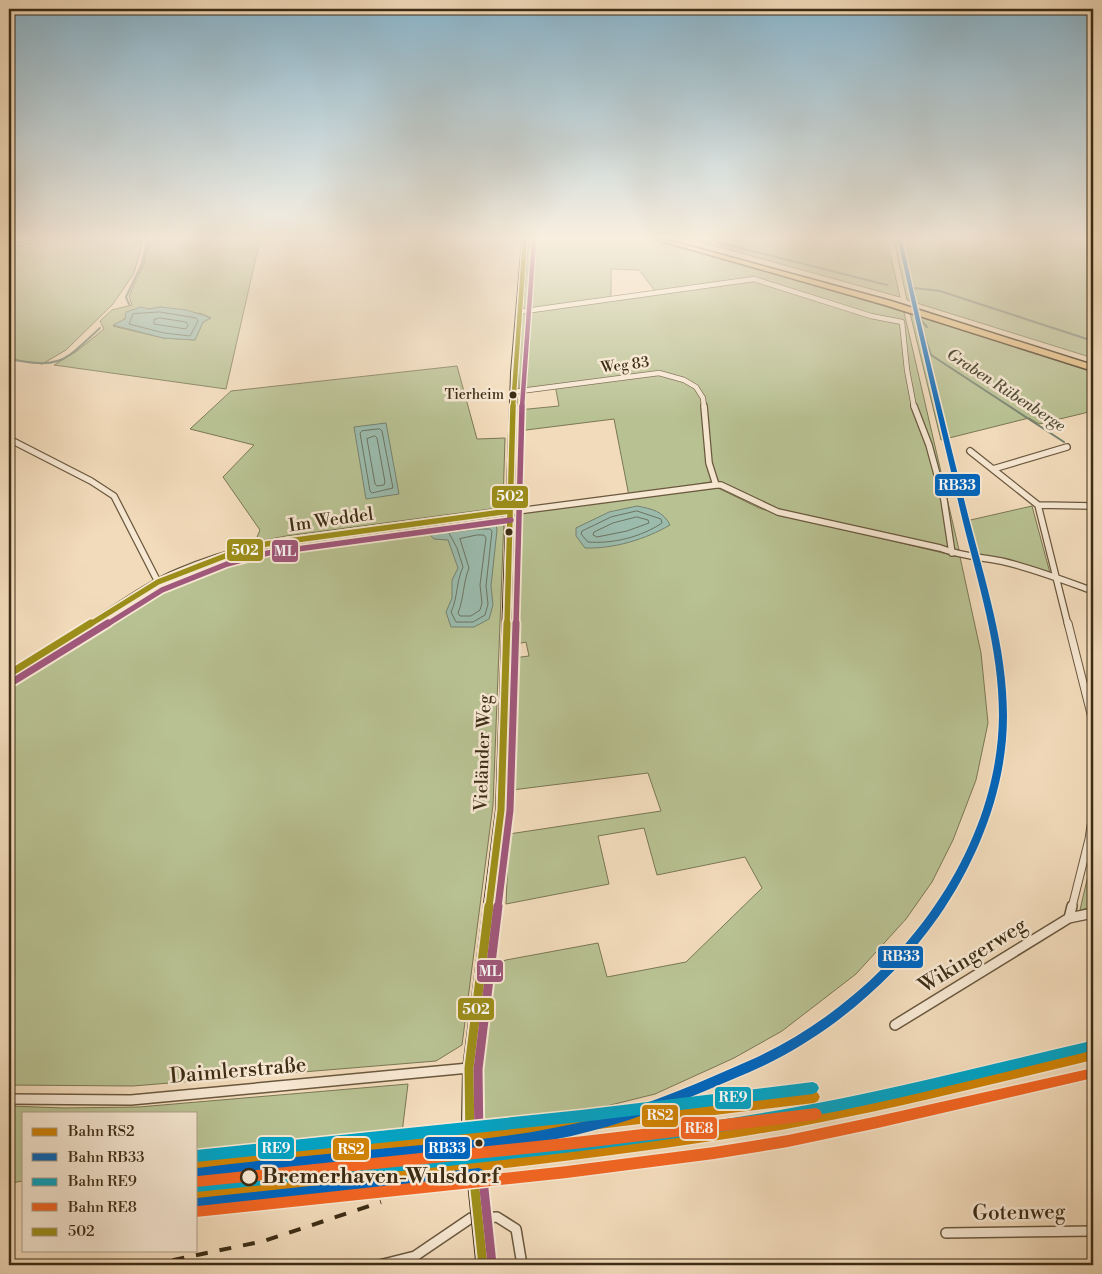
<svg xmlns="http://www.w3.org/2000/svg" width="1102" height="1274" viewBox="0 0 1102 1274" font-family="'Libre Bodoni',serif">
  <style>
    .green { fill: #b8c192; stroke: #7a7754; fill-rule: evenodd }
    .water { fill: #9bbbad; stroke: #758270 }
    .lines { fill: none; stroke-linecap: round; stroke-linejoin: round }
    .shore { stroke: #6c7461; stroke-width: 1 }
    .stream { stroke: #758270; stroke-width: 2 }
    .street-far3-casing { stroke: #6a583e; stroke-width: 6 }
    .street-far2-casing { stroke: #6a583e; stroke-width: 8 }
    .street-far1-casing { stroke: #6a583e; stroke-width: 9 }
    .street-casing { stroke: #6a583e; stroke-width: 12 }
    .secondary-casing { stroke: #3d2d15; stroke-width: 2 }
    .highway-casing { stroke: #3d2d15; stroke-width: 3 }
    .street-far3 { stroke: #f7e8d3; stroke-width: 4.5 }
    .street-far2 { stroke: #f7e8d3; stroke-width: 5.5 }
    .street-far1 { stroke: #f7e8d3; stroke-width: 7 }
    .street { stroke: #f7e8d3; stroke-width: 9 }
    .secondary { fill: #f7e8d3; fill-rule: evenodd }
    .highway { fill: #e9be7e; fill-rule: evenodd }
    .rail { stroke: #3d2d15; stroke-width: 4; stroke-dasharray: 12 12; stroke-linecap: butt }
    .secondary-bridge-casing { stroke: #3d2d15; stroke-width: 15; stroke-linecap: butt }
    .secondary-bridge { stroke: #f7e8d3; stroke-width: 12 }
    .bus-1-far3-casing { stroke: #f7e8d3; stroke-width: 7 }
    .bus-1-far2-casing { stroke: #f7e8d3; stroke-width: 9 }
    .bus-1-far1-casing { stroke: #f7e8d3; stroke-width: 11 }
    .bus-1-casing { stroke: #f7e8d3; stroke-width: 13 }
    .bus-2-far3-casing { stroke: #f7e8d3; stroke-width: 7 }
    .bus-2-far2-casing { stroke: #f7e8d3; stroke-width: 9 }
    .bus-2-far1-casing { stroke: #f7e8d3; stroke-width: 11 }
    .bus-2-casing { stroke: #f7e8d3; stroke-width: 13 }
    .bus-1-far3 { stroke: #9c8e1a; stroke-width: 4.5 }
    .bus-1-far2 { stroke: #9c8e1a; stroke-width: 5.5 }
    .bus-1-far1 { stroke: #9c8e1a; stroke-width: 7 }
    .bus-1 { stroke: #9c8e1a; stroke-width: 9 }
    .bus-2-far3 { stroke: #a0587b; stroke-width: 4.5 }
    .bus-2-far2 { stroke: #a0587b; stroke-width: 5.5 }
    .bus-2-far1 { stroke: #a0587b; stroke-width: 7 }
    .bus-2 { stroke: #a0587b; stroke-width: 9 }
    .rail-1-casing { stroke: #f7e8d3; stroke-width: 3 }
    .rail-2-casing { stroke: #f7e8d3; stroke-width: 3 }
    .rail-3-casing { stroke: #f7e8d3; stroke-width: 3 }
    .rail-4-casing { stroke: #f7e8d3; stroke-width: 3 }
    .rail-1 { fill: #ce8205; fill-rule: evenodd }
    .rail-2 { fill: #0065bd; fill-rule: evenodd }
    .rail-3 { fill: #03a3c5; fill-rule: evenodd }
    .rail-4 { fill: #f26522; fill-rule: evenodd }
    .bus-dot { fill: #3d2d15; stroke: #f7e8d3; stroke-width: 2 }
    .stop-dot { fill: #f7e8d3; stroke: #3d2d15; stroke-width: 2.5 }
    .labels { text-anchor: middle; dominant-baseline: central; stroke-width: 5; stroke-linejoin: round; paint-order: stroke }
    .far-bus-label { font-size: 14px; fill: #3d2d15; stroke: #f7e8d3; text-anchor: end }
    .far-street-label { font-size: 15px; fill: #3d2d15; stroke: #f7e8d3 }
    .far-water-label { font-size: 16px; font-style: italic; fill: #54503b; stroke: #f7e8d3 }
    .street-label { font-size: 18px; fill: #3d2d15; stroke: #f7e8d3 }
    .near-street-label { font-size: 21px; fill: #3d2d15; stroke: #f7e8d3 }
    .near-stop-label { font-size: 21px; font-weight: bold; fill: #3d2d15; stroke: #f7e8d3; text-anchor: start }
    .line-badge { stroke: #f7e8d3; stroke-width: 2 }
    .badge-label { font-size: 14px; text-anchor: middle; font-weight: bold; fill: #fff }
  </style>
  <rect width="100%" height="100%" fill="#f2dbbb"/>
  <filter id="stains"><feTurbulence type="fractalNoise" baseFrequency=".004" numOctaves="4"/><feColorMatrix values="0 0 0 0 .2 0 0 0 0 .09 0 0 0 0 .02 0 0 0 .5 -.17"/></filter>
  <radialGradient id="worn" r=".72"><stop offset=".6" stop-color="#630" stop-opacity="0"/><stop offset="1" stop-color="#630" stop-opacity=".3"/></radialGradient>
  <path class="green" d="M44,240H143L134,273L113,304L66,350L42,364L9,359V247Z
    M150,240H260L226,389L54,365L77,351L104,329L100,321L112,310L132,305L129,296L144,264ZM160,307L203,314L211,318L203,322L195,340L163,338L113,326L125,319L126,315Z
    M527,240H650L773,272L904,312L959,550L780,510L716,481L629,496L614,419L518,431V410L559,406L555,385L519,389L518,358ZM611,269L639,270L655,291L611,298Z
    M694,240H887L900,297Z
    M894,240H1093V358L907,300Z
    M910,313L1093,372V411L1039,424L1029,418L941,440Z
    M457,366L477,439L505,438L503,503L498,508L286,536L255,542L260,530L223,477L254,445L190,429L231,391Z
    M718,488L759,508L779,514L960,557L981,653L988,723L976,780L953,840L932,882L906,919L856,974L782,1031L734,1058L655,1094L542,1122L481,1132L482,1035L490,965L506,960L598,943L607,977L686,962L762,888L745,857L657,875L644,828L598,836L609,884L506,904L509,834L661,811L648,773L512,790L513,658L529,656L526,642L513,645L518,513Z
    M1032,506L1050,573L974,555L966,521Z
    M495,516L504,519L493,805L462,1045L436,1061L133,1086L9,1085V685L164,586L216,562L272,547Z
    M1093,854V907L1080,910Z
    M408,1084L401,1141L196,1160V1113H24V1181L9,1183V1106L64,1108L139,1107Z"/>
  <path class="water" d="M141,307L149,309L160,307L187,310L211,318L203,322L195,340L163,338L113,325L125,319L126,312Z
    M386,423L399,494L366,499L354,427Z
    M637,506C652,509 663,511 670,525C646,539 614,549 585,548L576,536V528L609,512Z
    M477,524L496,525L497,530L491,586L493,605L489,619L474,627H451L446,612L452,598V580L458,568L448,540L434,539L429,534L443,527Z"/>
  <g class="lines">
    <path class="shore" d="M160,312L196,318L198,321L190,336L164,333L129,324L133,314Z
      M160,318L186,322L188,325L186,329L154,324V320Z
      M380,429L382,431L393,488L372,493L370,491L360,433L362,431Z
      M375,436L377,438L385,482L384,485L377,486L375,484L367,439Z
      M637,511L661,519L662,523C641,537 613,544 588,542L581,534L582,531L611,517Z
      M637,517L648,520L649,523L627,531L597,537L593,535L594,532L613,523Z
      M477,529H490L492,531L486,586L488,604L485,615L473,622H456L451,612C458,597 456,582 463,567L457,548L449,533Z
      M477,535H484L486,538L480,585L482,603L480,610L471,616H460L458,613C464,598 463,583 469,568L460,539Z"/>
    <path class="stream" d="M709,240L887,285
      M129,304L126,297L142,264L148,240
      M927,327L918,317L914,288L940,291L1093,341
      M923,332L931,355L1064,442
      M9,359C61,369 63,362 100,328"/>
    <defs>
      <path id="street-far3" d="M518,312L754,279L871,316L902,322L907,370L914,407
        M513,392L659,373L684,380L696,387L703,398L704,407"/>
      <path id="street-far2" d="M704,406L709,463L716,485
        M914,406L929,445L944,500L952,553
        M9,439L91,481L114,496L158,582
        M970,451L1038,505L1068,625
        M993,469L1067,447
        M1038,505L1093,506
        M89,625C118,607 147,585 178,572C206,560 236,551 266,544L716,485H721L778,512L940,548C961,556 979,557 1001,561C1032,568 1063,580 1093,591"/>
      <path id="street-far1" d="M1068,623L1092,718L1093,732
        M9,674L91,623
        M1072,907L1089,839L1093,813"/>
      <path id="street" d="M1069,918L1072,906
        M895,1025L1069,918L1093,913
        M9,1099L131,1100L469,1068
        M946,1233L1093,1231
        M379,1265L415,1256L471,1218L497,1217L516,1229L522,1265"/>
      <path id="secondary" d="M34,240H42L9,247V245Z
        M522,240H528L517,373L506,810L475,1068L476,1129L474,1134L469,1136L464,1134L462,1129L463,1068L496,810L511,373Z"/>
      <path id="highway" d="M658,240H668L891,301L1093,365V371L885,305Z"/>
    </defs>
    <use href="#street-far3" class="street-far3-casing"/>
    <use href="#street-far2" class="street-far2-casing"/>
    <use href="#street-far1" class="street-far1-casing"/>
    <use href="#street" class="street-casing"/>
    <use href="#secondary" class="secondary-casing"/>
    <use href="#highway" class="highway-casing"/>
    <use href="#street-far3" class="street-far3"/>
    <use href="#street-far2" class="street-far2"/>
    <use href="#street-far1" class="street-far1"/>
    <use href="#street" class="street"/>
    <use href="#secondary" class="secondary"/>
    <use href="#highway" class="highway"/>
    <path class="rail" d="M149,1265L264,1241L381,1202"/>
    <defs>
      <path id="secondary-bridge" d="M469,1129L483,1265"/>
    </defs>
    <use href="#secondary-bridge" class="secondary-bridge-casing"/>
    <use href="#secondary-bridge" class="secondary-bridge"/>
    <defs>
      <path id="bus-1-far3" d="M513,407L525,240"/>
      <path id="bus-1-far2" d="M89,625L158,582L225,556L266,544L510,511
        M507,625L513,406"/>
      <path id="bus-1-far1" d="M9,674L91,623
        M489,907L501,810L507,623"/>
      <path id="bus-1" d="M483,1265L470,1142L469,1068L489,906"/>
      <path id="bus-2-far3" d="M522,407L534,241"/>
      <path id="bus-2-far2" d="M106,625L162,590L227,564L268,553L511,520
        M516,625L522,406"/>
      <path id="bus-2-far1" d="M14,681L108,623
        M498,907L510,810L516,623"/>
      <path id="bus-2" d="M492,1264L479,1142L478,1069L498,906"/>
    </defs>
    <use href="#bus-1-far3" class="bus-1-far3-casing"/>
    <use href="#bus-1-far2" class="bus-1-far2-casing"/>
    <use href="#bus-1-far1" class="bus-1-far1-casing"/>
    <use href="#bus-1" class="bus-1-casing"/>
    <use href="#bus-2-far3" class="bus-2-far3-casing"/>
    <use href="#bus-2-far2" class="bus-2-far2-casing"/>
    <use href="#bus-2-far1" class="bus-2-far1-casing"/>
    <use href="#bus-2" class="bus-2-casing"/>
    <use href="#bus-1-far3" class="bus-1-far3"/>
    <use href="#bus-1-far2" class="bus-1-far2"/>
    <use href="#bus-1-far1" class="bus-1-far1"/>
    <use href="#bus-1" class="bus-1"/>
    <use href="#bus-2-far3" class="bus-2-far3"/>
    <use href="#bus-2-far2" class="bus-2-far2"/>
    <use href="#bus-2-far1" class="bus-2-far1"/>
    <use href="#bus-2" class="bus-2"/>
    <defs>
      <path id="rail-1" d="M1093,1050V1060C989,1085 886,1111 781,1130C587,1163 391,1180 196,1201V1189L489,1159L636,1141L708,1130L781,1118L859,1103Z
        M814,1091L818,1093L820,1097L818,1101L814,1103L582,1131L196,1171V1159L582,1119Z"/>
      <path id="rail-2" d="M898,240H902C922,332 945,423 968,515C985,581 1007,647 1007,716C1007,787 979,858 939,916C897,976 840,1026 775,1060C752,1072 728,1081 705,1091C655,1112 605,1130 552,1140C485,1153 416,1157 348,1163C317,1166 287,1169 257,1173C237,1175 216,1178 196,1180L197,1168C261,1160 325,1154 389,1148C459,1142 529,1136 598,1118C651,1104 703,1081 753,1059C883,1000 998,863 999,715C999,648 978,583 962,518C940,426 918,333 898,240Z
        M479,1168L483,1170L485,1174L483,1178L479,1180L196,1210L197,1198Z"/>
      <path id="rail-3" d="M1091,1041L1093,1042V1050L1091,1051C988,1076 885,1104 780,1122C587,1155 391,1171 196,1192V1180C391,1160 587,1143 780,1110C885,1092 988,1065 1091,1041Z
        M813,1082L817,1084L819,1088L817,1092L813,1094L581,1122L196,1162V1150L581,1110Z"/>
      <path id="rail-4" d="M1093,1068V1078L878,1128L788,1147L714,1159L567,1178L196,1217V1207L198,1206L567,1166L714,1147L788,1135L878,1116Z
        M816,1108L820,1110L822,1114L820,1118L816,1120L584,1148L196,1187V1177L198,1176L584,1136Z"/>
    </defs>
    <use href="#rail-1" class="rail-1-casing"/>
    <use href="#rail-2" class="rail-2-casing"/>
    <use href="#rail-3" class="rail-3-casing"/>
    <use href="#rail-4" class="rail-4-casing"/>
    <use href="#rail-1" class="rail-1"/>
    <use href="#rail-2" class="rail-2"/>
    <use href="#rail-3" class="rail-3"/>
    <use href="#rail-4" class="rail-4"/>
  </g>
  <linearGradient id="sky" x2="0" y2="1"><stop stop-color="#89b7d0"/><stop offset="0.57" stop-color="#f9efe0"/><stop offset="1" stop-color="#f9efe0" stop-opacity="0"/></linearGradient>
  <rect width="1102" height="418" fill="url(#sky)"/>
  <g class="bus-dot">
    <circle cx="513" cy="395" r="4.5"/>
    <circle cx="509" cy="532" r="4.5"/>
    <circle cx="479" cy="1143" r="4.5"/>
  </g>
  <circle class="stop-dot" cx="249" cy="1177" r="8"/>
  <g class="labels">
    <g class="far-bus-label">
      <text x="504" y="395">Tierheim</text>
    </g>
    <g class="far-street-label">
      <text transform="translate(625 365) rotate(-7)">Weg 83</text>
    </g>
    <g class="far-water-label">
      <text transform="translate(1006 390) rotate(33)">Graben Rübenberge</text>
    </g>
    <g class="street-label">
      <text transform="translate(331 520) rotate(-8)">Im Weddel</text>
      <text transform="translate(483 753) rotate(-88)">Vieländer Weg</text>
    </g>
    <g class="near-street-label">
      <text transform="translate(973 956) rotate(-32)">Wikingerweg</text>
      <text transform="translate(238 1071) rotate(-5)">Daimlerstraße</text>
      <text transform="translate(1019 1213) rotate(-1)">Gotenweg</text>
    </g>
    <g class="near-stop-label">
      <text x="262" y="1177">Bremerhaven-Wulsdorf</text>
    </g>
  </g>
  <g class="line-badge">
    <rect x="934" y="473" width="47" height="24" rx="5" fill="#0065bd"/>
    <rect x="491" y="485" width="38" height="24" rx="5" fill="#9c8e1a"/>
    <rect x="226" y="538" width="38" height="24" rx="5" fill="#9c8e1a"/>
    <rect x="271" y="539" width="28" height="24" rx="5" fill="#a0587b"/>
    <rect x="877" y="945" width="47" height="24" rx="5" fill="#0065bd"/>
    <rect x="476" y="959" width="28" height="24" rx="5" fill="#a0587b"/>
    <rect x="457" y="997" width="38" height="24" rx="5" fill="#9c8e1a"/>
    <rect x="714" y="1086" width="38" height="24" rx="5" fill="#03a3c5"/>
    <rect x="641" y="1104" width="38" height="24" rx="5" fill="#ce8205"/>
    <rect x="680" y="1116" width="38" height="24" rx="5" fill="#f26522"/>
    <rect x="257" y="1136" width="38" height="24" rx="5" fill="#03a3c5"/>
    <rect x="424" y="1136" width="47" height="24" rx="5" fill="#0065bd"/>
    <rect x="332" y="1137" width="38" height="24" rx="5" fill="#ce8205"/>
  </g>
  <g class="badge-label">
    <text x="957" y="490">RB33</text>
    <text x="510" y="501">502</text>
    <text x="245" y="555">502</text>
    <text x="285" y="556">ML</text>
    <text x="901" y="961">RB33</text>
    <text x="490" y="976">ML</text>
    <text x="476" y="1014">502</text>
    <text x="733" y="1102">RE9</text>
    <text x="660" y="1120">RS2</text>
    <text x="699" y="1133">RE8</text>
    <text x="276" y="1153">RE9</text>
    <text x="447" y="1153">RB33</text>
    <text x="351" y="1154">RS2</text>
  </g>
  <rect width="1102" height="1274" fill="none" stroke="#f2dbbb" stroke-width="30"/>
  <rect x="10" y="10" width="1082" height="1254" fill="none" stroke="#3d2d15" stroke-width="2.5"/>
  <rect x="15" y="15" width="1072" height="1244" fill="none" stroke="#3d2d15"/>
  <rect x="22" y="1112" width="175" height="140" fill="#f7e8d3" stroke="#ad9d87"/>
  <rect x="32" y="1128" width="25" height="8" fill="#ce8205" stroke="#ad9d87"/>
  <text x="68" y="1136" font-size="15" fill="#3d2d15">Bahn RS2</text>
  <rect x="32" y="1153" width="25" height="8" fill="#0065bd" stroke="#ad9d87"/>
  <text x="68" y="1162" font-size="15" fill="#3d2d15">Bahn RB33</text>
  <rect x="32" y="1178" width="25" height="8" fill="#03a3c5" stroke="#ad9d87"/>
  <text x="68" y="1186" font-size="15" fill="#3d2d15">Bahn RE9</text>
  <rect x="32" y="1203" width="25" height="8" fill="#f26522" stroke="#ad9d87"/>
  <text x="68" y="1212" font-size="15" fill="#3d2d15">Bahn RE8</text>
  <rect x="32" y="1228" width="25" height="8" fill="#9c8e1a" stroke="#ad9d87"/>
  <text x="68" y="1236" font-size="15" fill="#3d2d15">502</text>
  <rect width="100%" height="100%" filter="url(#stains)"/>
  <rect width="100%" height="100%" fill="url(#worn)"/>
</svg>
